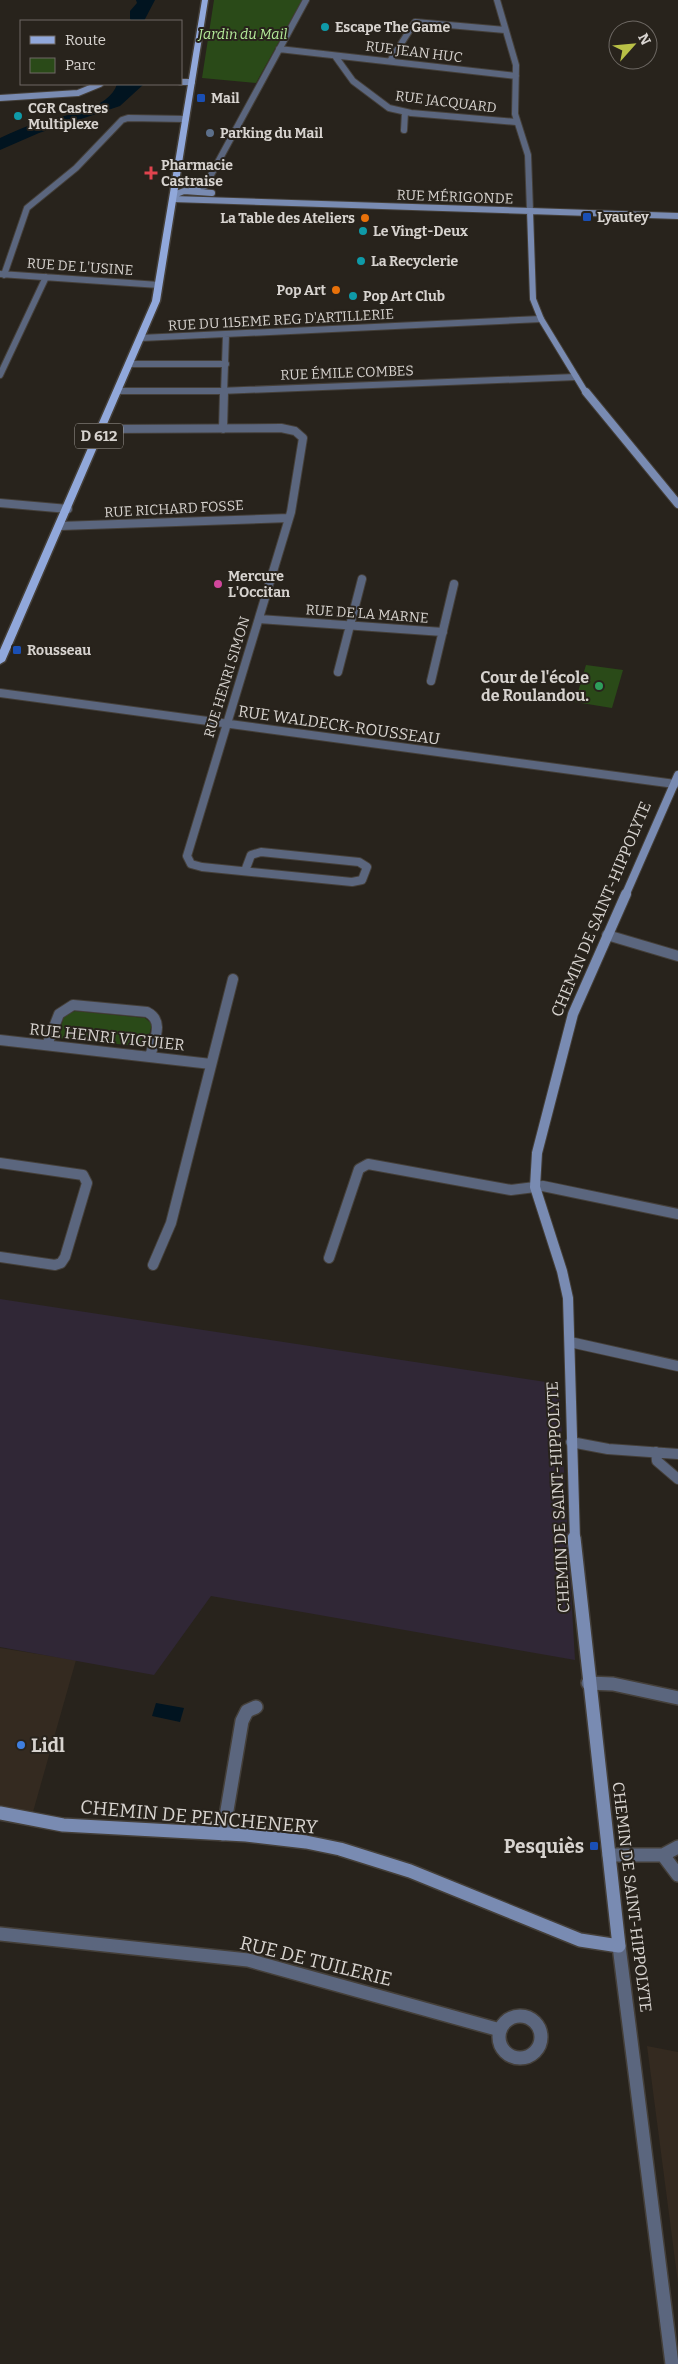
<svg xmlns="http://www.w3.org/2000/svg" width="678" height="2364" viewBox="0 0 678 2364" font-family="Bitter,serif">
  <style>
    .built { fill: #342a20 }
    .industrial { fill: #302736 }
    .green { fill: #2a4a18 }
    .water { fill: #011420 }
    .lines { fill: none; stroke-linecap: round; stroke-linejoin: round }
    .street-far3-casing { stroke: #443f39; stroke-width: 8 }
    .street-far2-casing { stroke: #443f39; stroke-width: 10 }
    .street-far1-casing { stroke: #443f39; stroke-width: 12 }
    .street-casing { stroke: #443f39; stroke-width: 16 }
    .secondary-far3-casing { stroke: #443f39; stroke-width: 8 }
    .secondary-far2-casing { stroke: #443f39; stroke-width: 10 }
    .secondary-far1-casing { stroke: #443f39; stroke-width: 12 }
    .secondary-casing { stroke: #443f39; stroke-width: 16 }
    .primary-casing { stroke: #443f39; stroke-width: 3 }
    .street-far3 { stroke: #5b667e; stroke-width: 6 }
    .street-far2 { stroke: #5b667e; stroke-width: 8 }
    .street-far1 { stroke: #5b667e; stroke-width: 10 }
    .street { stroke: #5b667e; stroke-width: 13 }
    .secondary-far3 { stroke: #798bb2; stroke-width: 6 }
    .secondary-far2 { stroke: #798bb2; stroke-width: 8 }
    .secondary-far1 { stroke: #798bb2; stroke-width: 10 }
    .secondary { stroke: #798bb2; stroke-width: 13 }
    .primary { fill: #91a8db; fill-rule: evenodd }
    .culture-dot { fill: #0f9aa8; stroke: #28231c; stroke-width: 2 }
    .transit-dot { fill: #1a4fb4; stroke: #28231c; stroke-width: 2 }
    .service-dot { fill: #5c6f8a; stroke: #28231c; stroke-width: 2 }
    .health-dot { fill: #e0444e; stroke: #28231c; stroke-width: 2 }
    .food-dot { fill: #e8710a; stroke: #28231c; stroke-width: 2 }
    .hotel-dot { fill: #d1479c; stroke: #28231c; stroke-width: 2 }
    .leisure-dot { fill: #2e9e5b; stroke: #28231c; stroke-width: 2 }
    .shop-dot { fill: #3f7fe0; stroke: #28231c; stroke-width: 2 }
    .labels { text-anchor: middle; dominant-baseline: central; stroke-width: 4; stroke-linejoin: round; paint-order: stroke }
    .far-poi-label { font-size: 14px; font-weight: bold; fill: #d7d3cf; stroke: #28231c; text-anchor: start }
    .far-park-label { font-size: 14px; font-style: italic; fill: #b5ec9a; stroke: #28231c }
    .far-street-label { font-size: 14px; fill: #d7d3cf; stroke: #28231c }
    .shield { fill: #28231c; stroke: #a29e99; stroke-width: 1 }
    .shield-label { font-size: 15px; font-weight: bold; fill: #d7d3cf }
    .poi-label { font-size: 16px; font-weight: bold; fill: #d7d3cf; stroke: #28231c; text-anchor: end }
    .street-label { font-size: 16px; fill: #d7d3cf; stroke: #28231c }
    .near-poi-label { font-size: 19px; font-weight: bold; fill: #d7d3cf; stroke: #28231c; text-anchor: start }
    .near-street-label { font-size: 19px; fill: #d7d3cf; stroke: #28231c }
  </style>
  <rect width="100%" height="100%" fill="#28231c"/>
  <path class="built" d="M0,1648L76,1660L31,1819L0,1813Z
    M647,2046L678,2052V2283L651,2076Z"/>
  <path class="industrial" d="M0,1299L559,1384L575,1660L211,1596L154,1675L0,1647Z"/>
  <path class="green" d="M214,0H302L256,83L202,78Z
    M586,665L623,670L612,708L575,702Z
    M75,1011L145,1018L152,1024L146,1047L58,1038L64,1016Z"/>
  <path class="water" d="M136,0H155L144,21H132L130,19V11L137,3Z
    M117,84H144L120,106L39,133L0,150V138C13,132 26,126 40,122C62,116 110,109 117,84Z
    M156,1703L184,1708L180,1722L152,1716Z"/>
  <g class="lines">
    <defs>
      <path id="street-far3" d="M497,0L516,65L515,114L528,155L530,211
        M279,49L516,76
        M335,56L353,81L389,108L411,113L516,122
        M390,61L415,22L505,30
        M404,130L405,112
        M193,191L205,186L306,0
        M0,274L159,285
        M4,275L27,208L76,168L122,120L128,118L186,119
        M141,338L541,319
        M130,364H226
        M0,375L46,277
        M119,391H219L576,377
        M224,393L226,335"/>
      <path id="street-far2" d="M102,429L281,428L295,431L303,438L291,512L187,856L191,864L202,867L352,882L362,880L367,867L359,862L261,852L251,855L245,871
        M223,429L224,392
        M0,503L68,509
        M60,526L289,518
        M259,619L443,632
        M338,672L362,579
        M431,681L454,584
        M0,693L675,784"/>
      <path id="street-far1" d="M607,935L678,956
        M0,1040L211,1064
        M47,1045L59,1014L73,1005L147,1012C165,1021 154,1040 150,1057
        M0,1163L83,1175L87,1183L65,1257L61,1263L55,1265L0,1257
        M329,1258L359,1169L368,1164L511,1190L543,1186L678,1214
        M153,1265L171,1223L233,979
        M570,1342L678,1366
        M571,1442L608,1449L678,1454
        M656,1452L657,1461L678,1479"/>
      <path id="street" d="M588,1683L613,1684L678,1698
        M223,1834L242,1721L247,1711L256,1707
        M609,1855H663L678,1847
        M663,1855L678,1875
        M0,1934L248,1960L500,2030
        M619,1946L672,2364
        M499 2037a21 21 0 1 1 42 0a21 21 0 1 1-42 0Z"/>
      <path id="secondary-far3" d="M181,82H192
        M0,98L78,93L100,84
        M177,178L198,190
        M174,195L184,191L212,193
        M173,199L678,216
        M530,211L533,299L541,319L586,393"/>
      <path id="secondary-far2" d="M586,392L678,504
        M625,896L678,775"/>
      <path id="secondary-far1" d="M575,1540L568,1298L562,1271L535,1187L537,1153L573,1014L626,894"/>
      <path id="secondary" d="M0,1813L63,1825L246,1835L306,1842L340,1849L410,1871L580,1940L619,1946L574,1538"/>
      <path id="primary" d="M202,0H208L160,301L5,661L0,664V650L152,301Z"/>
    </defs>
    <use href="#street-far3" class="street-far3-casing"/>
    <use href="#street-far2" class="street-far2-casing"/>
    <use href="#street-far1" class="street-far1-casing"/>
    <use href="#street" class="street-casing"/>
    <use href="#secondary-far3" class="secondary-far3-casing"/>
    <use href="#secondary-far2" class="secondary-far2-casing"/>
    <use href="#secondary-far1" class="secondary-far1-casing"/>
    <use href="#secondary" class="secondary-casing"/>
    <use href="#primary" class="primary-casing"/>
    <use href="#street-far3" class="street-far3"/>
    <use href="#street-far2" class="street-far2"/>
    <use href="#street-far1" class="street-far1"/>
    <use href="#street" class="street"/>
    <use href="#secondary-far3" class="secondary-far3"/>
    <use href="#secondary-far2" class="secondary-far2"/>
    <use href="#secondary-far1" class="secondary-far1"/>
    <use href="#secondary" class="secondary"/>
    <use href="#primary" class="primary"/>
  </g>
  <g class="culture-dot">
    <circle cx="325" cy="27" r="5"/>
    <circle cx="18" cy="116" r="5"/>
    <circle cx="363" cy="231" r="5"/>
    <circle cx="361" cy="261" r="5"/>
    <circle cx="353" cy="296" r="5"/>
  </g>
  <g class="transit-dot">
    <rect x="196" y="93" width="10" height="10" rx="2.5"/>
    <rect x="582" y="212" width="10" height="10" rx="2.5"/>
    <rect x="12" y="645" width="10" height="10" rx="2.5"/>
    <rect x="589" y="1841" width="10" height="10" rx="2.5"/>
  </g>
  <circle class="service-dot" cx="210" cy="133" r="5"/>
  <path class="health-dot" d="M148.5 165.5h5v5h5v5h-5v5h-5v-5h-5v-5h5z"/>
  <g class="food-dot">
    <circle cx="365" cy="218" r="5"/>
    <circle cx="336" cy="290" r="5"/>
  </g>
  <circle class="hotel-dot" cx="218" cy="584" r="5"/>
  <circle class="leisure-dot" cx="599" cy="686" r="5"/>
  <circle class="shop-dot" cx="21" cy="1745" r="5"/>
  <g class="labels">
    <g class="far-poi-label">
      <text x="335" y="27">Escape The Game</text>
      <text x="211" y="98">Mail</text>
      <text x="28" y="108">CGR Castres<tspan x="28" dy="16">Multiplexe</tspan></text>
      <text x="220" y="133">Parking du Mail</text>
      <text x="161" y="165">Pharmacie<tspan x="161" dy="16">Castraise</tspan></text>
      <text x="597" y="217">Lyautey</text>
      <text x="355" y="218" text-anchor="end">La Table des Ateliers</text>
      <text x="373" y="231">Le Vingt-Deux</text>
      <text x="371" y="261">La Recyclerie</text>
      <text x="326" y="290" text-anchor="end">Pop Art</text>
      <text x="363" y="296">Pop Art Club</text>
      <text x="228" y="576">Mercure<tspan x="228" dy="16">L'Occitan</tspan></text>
      <text x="27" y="650">Rousseau</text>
    </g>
    <g class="far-park-label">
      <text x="243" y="34">Jardin du Mail</text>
    </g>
    <g class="far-street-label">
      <text transform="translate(414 52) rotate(7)">RUE JEAN HUC</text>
      <text transform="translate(446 102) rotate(7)">RUE JACQUARD</text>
      <text transform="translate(455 197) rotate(2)">RUE MÉRIGONDE</text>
      <text transform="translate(80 267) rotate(4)">RUE DE L'USINE</text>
      <text transform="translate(281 320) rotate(-3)">RUE DU 115EME REG D'ARTILLERIE</text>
      <text transform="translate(347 373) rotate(-2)">RUE ÉMILE COMBES</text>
      <text transform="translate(174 509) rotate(-3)">RUE RICHARD FOSSE</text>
      <text transform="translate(367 614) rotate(4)">RUE DE LA MARNE</text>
      <text transform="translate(227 677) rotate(-73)">RUE HENRI SIMON</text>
    </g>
    <rect class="shield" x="75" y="423.5" width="48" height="25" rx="4"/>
    <g class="shield-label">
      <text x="99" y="436">D 612</text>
    </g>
    <g class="poi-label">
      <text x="589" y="677">Cour de l'école<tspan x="589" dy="18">de Roulandou.</tspan></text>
    </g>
    <g class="street-label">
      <text transform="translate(339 725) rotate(8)">RUE WALDECK-ROUSSEAU</text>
      <text transform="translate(601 909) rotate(-67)">CHEMIN DE SAINT-HIPPOLYTE</text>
      <text transform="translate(107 1037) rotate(6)">RUE HENRI VIGUIER</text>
      <text transform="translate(558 1497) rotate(-93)">CHEMIN DE SAINT-HIPPOLYTE</text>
      <text transform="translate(632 1897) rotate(83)">CHEMIN DE SAINT-HIPPOLYTE</text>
    </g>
    <g class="near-poi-label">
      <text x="31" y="1745">Lidl</text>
      <text x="584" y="1846" text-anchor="end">Pesquiès</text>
    </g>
    <g class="near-street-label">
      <text transform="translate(199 1817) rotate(5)">CHEMIN DE PENCHENERY</text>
      <text transform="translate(316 1961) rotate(14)">RUE DE TUILERIE</text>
    </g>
  </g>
  <rect x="20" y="20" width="162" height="65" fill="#28231c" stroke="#6e6964"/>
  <rect x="30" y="36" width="25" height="8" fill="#91a8db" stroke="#6e6964"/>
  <text x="65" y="45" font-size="15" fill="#d7d3cf">Route</text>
  <rect x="30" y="58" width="25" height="15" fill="#2a4a18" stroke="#6e6964"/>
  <text x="65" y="70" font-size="15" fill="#d7d3cf">Parc</text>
  <g transform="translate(633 45) rotate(63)"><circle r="24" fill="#28231c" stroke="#6e6964"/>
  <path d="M0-4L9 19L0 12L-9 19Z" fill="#b9c046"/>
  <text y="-8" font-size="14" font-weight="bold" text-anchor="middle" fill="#d7d3cf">N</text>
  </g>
</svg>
